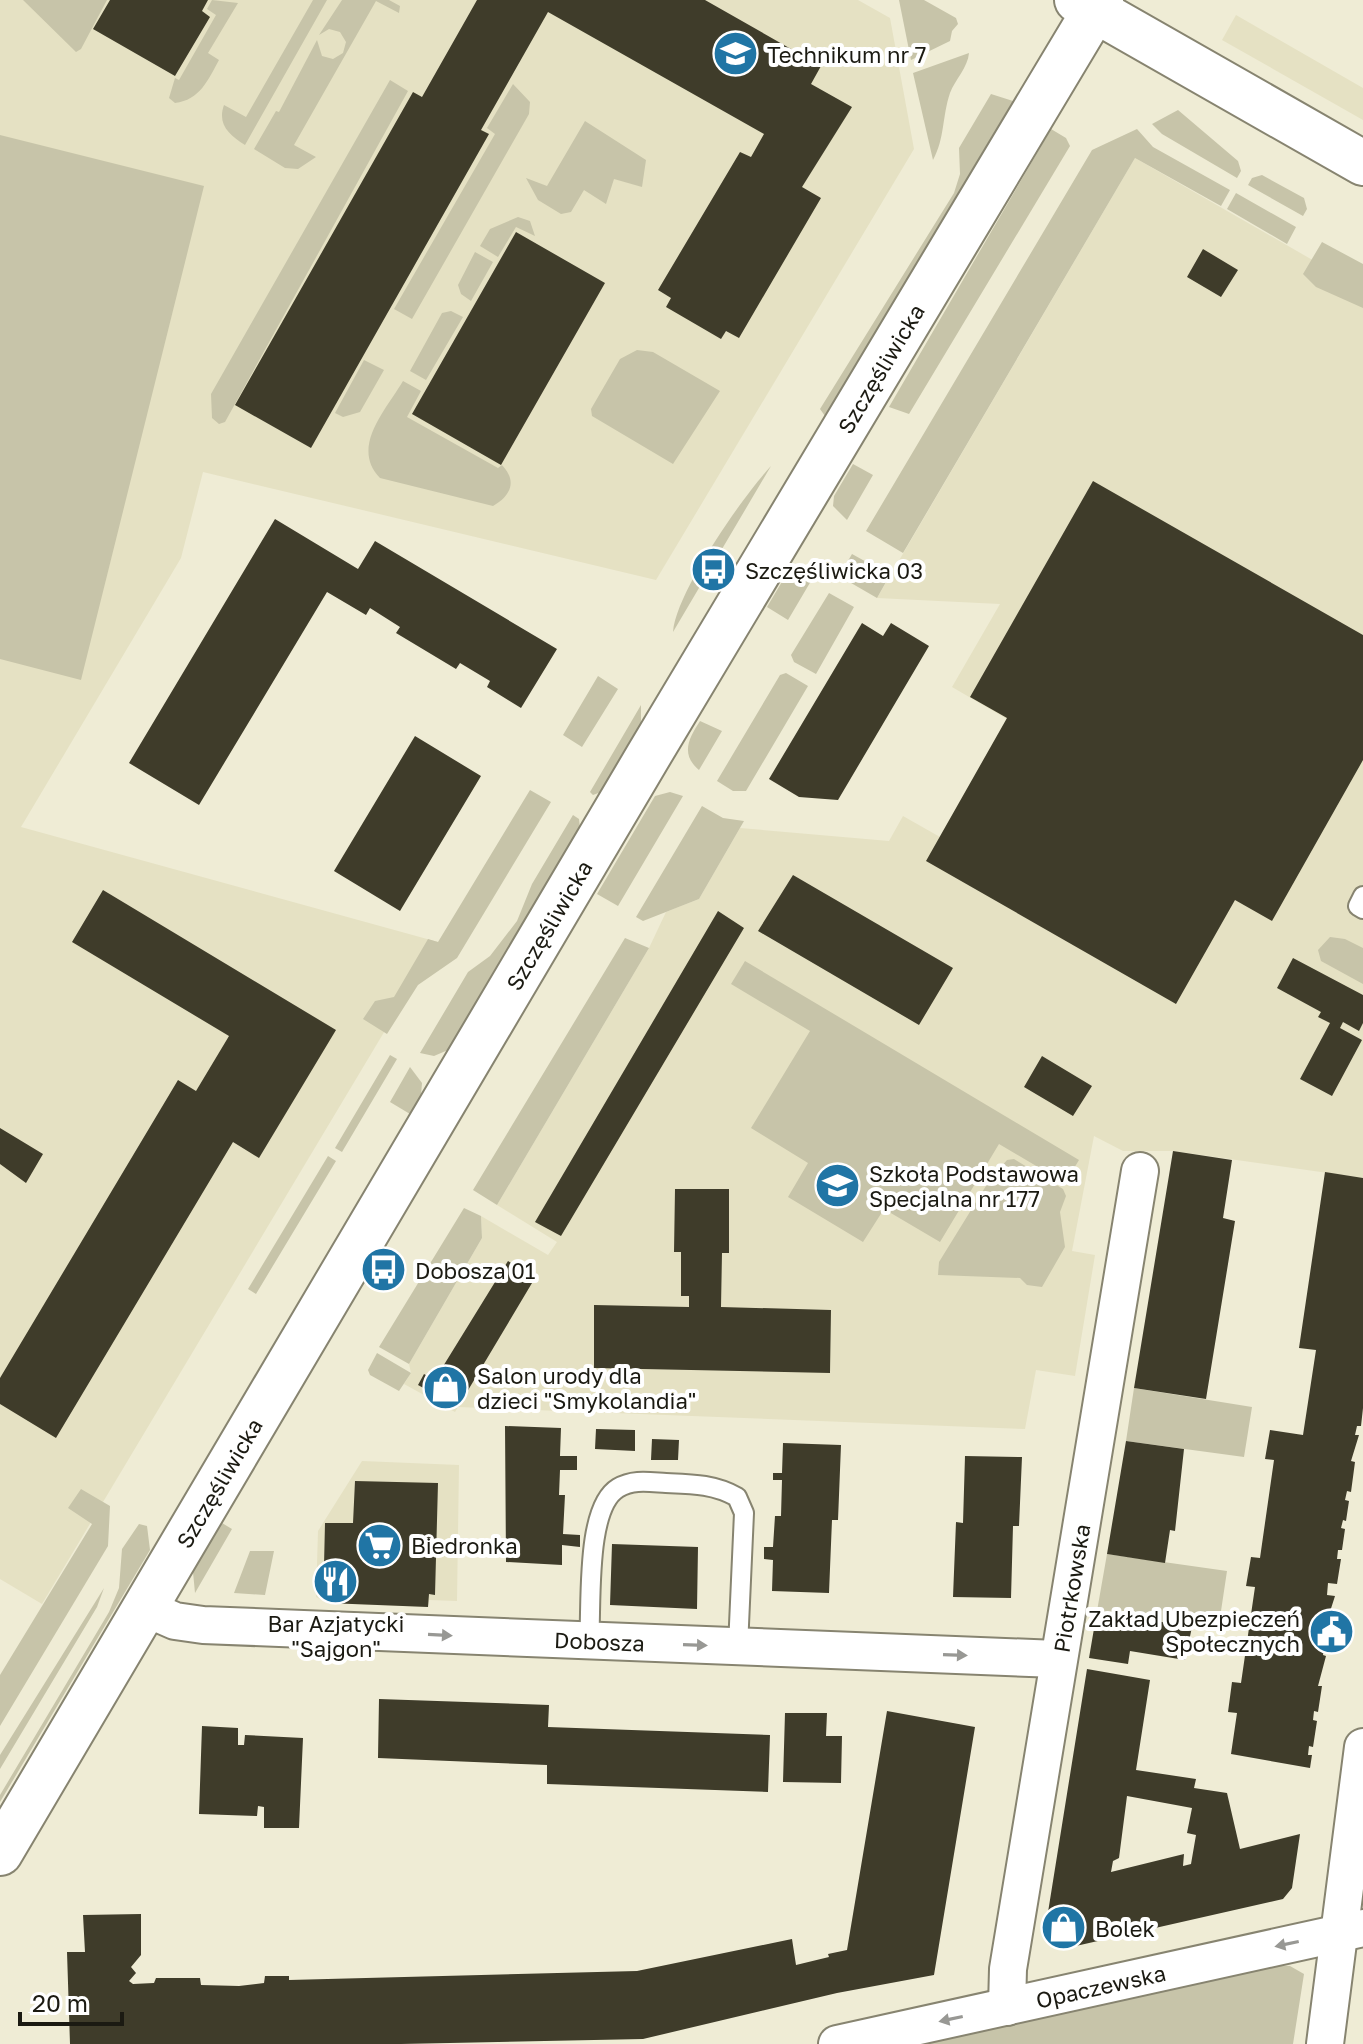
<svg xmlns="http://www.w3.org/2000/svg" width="1363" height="2044" viewBox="0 0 1363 2044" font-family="'Golos Text',sans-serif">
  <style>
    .built { fill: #e5e1c3 }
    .green { fill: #c7c4a9 }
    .building { fill: #3f3c2a; fill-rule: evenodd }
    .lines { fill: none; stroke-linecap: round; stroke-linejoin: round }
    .lane-casing { stroke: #878470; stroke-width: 22 }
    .street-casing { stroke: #878470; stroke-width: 40 }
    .secondary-casing { stroke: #878470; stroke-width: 48 }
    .lane { stroke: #fff; stroke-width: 18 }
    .street { stroke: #fff; stroke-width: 36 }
    .secondary { stroke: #fff; stroke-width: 44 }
    .oneway { fill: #989894 }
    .labels { text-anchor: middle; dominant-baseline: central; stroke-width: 8; stroke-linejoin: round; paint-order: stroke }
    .poi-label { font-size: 22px; fill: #1b1a12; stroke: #fff; text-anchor: start }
    .street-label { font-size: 22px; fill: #1b1a12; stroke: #fff }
  </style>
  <rect width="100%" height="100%" fill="#efecd5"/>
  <path class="built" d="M0,0H858L890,18L914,149L656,580L203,472L181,558L21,827L438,942L42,1604L0,1579Z
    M1236,15L1363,88V120L1222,40Z
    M1135,158L1363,289V1178L1173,1151H1123L1094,1136L1072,1251L1095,1255L1075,1376L1036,1370L1025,1429L458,1407L455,1412L404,1384L411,1373L409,1364L482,1238L481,1216L548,1255L557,1242L497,1205L649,948L666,912L699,899L740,828L889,841L903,816L940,837L1007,719L952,687L1000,604L877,598Z
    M362,1461L459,1465L457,1601L429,1600L428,1607L327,1603L316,1597L318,1531Z"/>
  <path class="green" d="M23,0H107L81,49L76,52Z
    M212,0L238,3L208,53L219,60C208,80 200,100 175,103L169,98L175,78L179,80L216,15L207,9Z
    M313,0H327L245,145C229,135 217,124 224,105L246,117Z
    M342,0H389L400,6L399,13L376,1L294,145L316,157L298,169L285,168L254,149L276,111L279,112L317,40L322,56L333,59L343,53L346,42L340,32L329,29L319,35Z
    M899,0H924L956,18L958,24L952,31L950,41L911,60Z
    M969,53C968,67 955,80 950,93C942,117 945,138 933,160L913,73Z
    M390,80L408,91L225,422L219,424L212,418L211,394Z
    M513,84L530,102L529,114L412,319L394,309L495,134L487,128Z
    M991,94L1013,101L825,416L820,409L954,193L960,174L959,148Z
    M1178,110L1238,161L1241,171L1237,178L1162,134L1152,124Z
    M585,121L646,160L642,187L614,179L606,204L584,190L571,212L561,214L538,200L526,178L547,186Z
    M1051,129L1066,138L1070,146L909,414L889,407Z
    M1137,129L1153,147L1230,190L1221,206L1135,158L903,553L866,531L1092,150Z
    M0,135L204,186L81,680L0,659Z
    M1262,175L1304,198L1307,209L1303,216L1248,185L1252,178Z
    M1236,193L1296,227L1287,244L1227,209Z
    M518,217L530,221L535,236L516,227L498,257L480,246L490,229Z
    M1322,242L1363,264V308L1316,287L1303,274Z
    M475,252L493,262L471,301L461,294L458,285Z
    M451,311L463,317L426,380L410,371L442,313Z
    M637,350L653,352L720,391L673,464L592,416L591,409L620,359Z
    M364,360L384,370L360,412L343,417L335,413Z
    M403,381L421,391L407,417L498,468L502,465C518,482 510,496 493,506L380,478C350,447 386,410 403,381Z
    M853,464L873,475L847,520L833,506L834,496Z
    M771,466L673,632C676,592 743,496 771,466Z
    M852,554L890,575L877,598L839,576Z
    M800,577L811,581L788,620L767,607L783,580Z
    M829,593L854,607L816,674L794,662L791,655Z
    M786,673L808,686L746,791H733L717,781L780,675Z
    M598,676L618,689L582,747L563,735Z
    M641,705V725L601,792L593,795L590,792Z
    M700,721L722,731L699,770C680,754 689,738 700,721Z
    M530,790L551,802L457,958L418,985L387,1034L363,1019L375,1001L394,997L428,939L438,942Z
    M670,792L683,796L618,906L597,894L655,796Z
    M702,806L723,818L744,821L699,899L643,921L636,917Z
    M573,815L579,819L580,828L448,1050L434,1056L420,1053L468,972L490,956L517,921L532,884Z
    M1330,937L1345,939L1363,948V984L1321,961L1318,950Z
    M625,938L649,948L497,1205L473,1190Z
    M745,961L1079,1160L1065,1183L999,1144L940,1242L884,1209L863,1242L788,1197L808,1163L751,1128L810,1031L731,984Z
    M390,1055L397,1059L342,1152L335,1148Z
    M410,1067L422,1083L421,1095L410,1114L390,1102Z
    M328,1156L336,1161L256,1294L248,1289Z
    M1014,1159L1063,1189L1066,1196L1060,1212L1065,1247L1042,1287L1027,1285L1020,1278L938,1275L939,1262L989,1181L1007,1160Z
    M464,1208L481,1216L482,1238L409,1364L379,1347Z
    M377,1353L411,1373L399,1391L370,1375L368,1370Z
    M1134,1388L1252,1407L1244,1457L1126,1441Z
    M81,1489L110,1506L108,1546L0,1726V1675L92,1524L68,1508Z
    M222,1523L232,1529L195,1593L193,1572Z
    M139,1524L147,1526L150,1550L0,1802V1795L109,1612L119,1588L122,1549Z
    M250,1551H274L265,1595L234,1593Z
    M1107,1554L1227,1571L1218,1631L1097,1611Z
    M104,1588L97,1607L0,1769V1755Z
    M1268,1965L1290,1966L1304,1974L1293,2044H910Z"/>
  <path class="building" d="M110,0H208L202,11L210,17L175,76L93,29Z
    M477,0H705L821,66L811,84L852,107L802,187L821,198L739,338L726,331L721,339L666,307L671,298L658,290L740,152L751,157L764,134L548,12L481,130L489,134L311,448L235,405L413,92L422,97Z
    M516,232L605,283L501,465L412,414Z
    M1203,249L1238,270L1221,297L1187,277Z
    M1093,481L1363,635V760L1272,921L1235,900L1176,1004L926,861L1007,718L970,697Z
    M275,519L358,569L375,541L557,649L521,708L487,687L490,681L460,663L456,669L396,633L400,627L370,608L366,615L327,592L199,805L129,763Z
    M862,623L883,636L891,623L929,646L838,800L799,797L769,779Z
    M415,736L481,776L400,911L334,871Z
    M793,875L953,968L919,1025L758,931Z
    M103,890L336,1030L259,1158L233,1142L56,1438L0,1404V1378L178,1080L196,1091L229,1036L72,942Z
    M718,911L744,928L561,1236L535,1222Z
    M1293,958L1363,995V1023L1359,1031L1343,1022L1340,1028L1362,1040L1332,1096L1300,1079L1330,1023L1318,1017L1321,1012L1277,988Z
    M1042,1056L1092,1086L1073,1116L1024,1087Z
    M0,1128L43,1154L26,1183L0,1164Z
    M1173,1151L1232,1160L1223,1218L1235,1221L1206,1399L1134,1388Z
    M1325,1172L1363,1178V1408L1361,1426H1357L1355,1435H1359L1351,1461L1355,1462L1351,1492L1347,1491L1345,1500L1349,1501L1346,1521L1343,1520L1341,1528L1345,1529L1342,1550H1338L1337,1559H1341L1337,1584L1328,1583L1327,1595L1335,1596L1327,1621H1332L1327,1647H1324L1323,1655L1326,1656L1318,1686H1322L1318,1712L1314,1711L1313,1720L1317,1721L1313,1747L1309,1746L1308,1755H1312L1310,1768L1231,1754L1237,1713L1228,1712L1232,1682L1241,1683L1255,1587L1246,1586L1251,1557L1260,1558L1274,1460L1265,1459L1270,1430L1303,1435L1316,1350L1299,1348Z
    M675,1189H729V1253H722L721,1307L831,1310L830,1373L594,1368V1305L689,1307V1296H681V1252H674Z
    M508,1261L535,1278L458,1407L418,1385L424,1374L433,1379L439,1367L442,1368Z
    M505,1426L561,1428L560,1456H577V1470H560L559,1495H565L563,1534L580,1535V1547L562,1545V1565L506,1562Z
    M596,1429L635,1430V1451L595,1449Z
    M652,1439L679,1440L678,1460H651Z
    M1126,1441L1184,1449L1175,1531L1170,1530L1165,1563L1107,1554Z
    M783,1443L841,1445L838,1520H832L829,1593L772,1591L773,1560L764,1559V1547H773L775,1516H781L782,1480H773V1473H782Z
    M965,1456L1022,1457L1019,1526H1013L1011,1598L953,1597L956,1522L963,1523Z
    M355,1481L438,1483L435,1595L429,1594L428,1607L327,1603L323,1598V1590H332L333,1566H324L325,1523H353Z
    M612,1544L698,1547L697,1609L610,1605Z
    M1097,1611L1192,1627L1185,1660L1130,1651L1128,1664L1089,1658Z
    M1087,1669L1150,1680L1136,1770L1196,1779L1194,1788L1227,1793L1240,1849L1300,1834L1292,1888L1283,1899L1067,1948H1057L1048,1940L1045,1931ZM1127,1796L1192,1808L1187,1833L1196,1835L1191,1864L1183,1866L1184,1854L1111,1872L1113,1861L1119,1858Z
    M379,1699L549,1705L548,1727L770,1735L768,1792L547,1784V1765L378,1758Z
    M887,1711L975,1727L934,1975L837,1993L643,2039L401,2044H70L67,1952H85L83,1915L141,1914V1955L131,1967L136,1973L129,1981L133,1984L154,1983L156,1978H200L201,1985L239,1986L264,1983L265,1976H289V1980L637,1971L792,1939L796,1965L829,1957L828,1954L847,1950Z
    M785,1713H827L826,1736H842L841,1783L783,1782Z
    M202,1726L238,1728V1745H244L245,1735L303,1738L299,1828H264V1807L258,1806L257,1816L199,1814Z"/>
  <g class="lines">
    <defs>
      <path id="lane" d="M1363,896L1358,906L1363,909
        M589,1641C592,1605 585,1508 618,1488C633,1479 649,1482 666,1483C692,1484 714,1484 737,1497L744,1513L738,1647"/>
      <g id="street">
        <path id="s1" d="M143,1607L175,1621L203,1625L1057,1659"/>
        <path id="s2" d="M1007,2007L1008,1969L1140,1171"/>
        <path id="s3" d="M837,2044L1363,1928"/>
        <path d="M1325,2044L1363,1747"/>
      </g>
      <g id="secondary">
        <path d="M1077,0L1363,163"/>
        <path id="s4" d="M0,1853L647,758L1101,0"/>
      </g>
    </defs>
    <use href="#lane" class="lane-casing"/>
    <use href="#street" class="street-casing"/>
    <use href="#secondary" class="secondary-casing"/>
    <use href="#lane" class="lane"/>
    <use href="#street" class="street"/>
    <use href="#secondary" class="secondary"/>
  </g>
  <defs><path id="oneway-solid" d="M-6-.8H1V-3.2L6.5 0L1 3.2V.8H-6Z" transform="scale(2)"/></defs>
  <g class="oneway">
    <use href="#oneway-solid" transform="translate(440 1635) rotate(3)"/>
    <use href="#oneway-solid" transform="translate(695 1645) rotate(2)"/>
    <use href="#oneway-solid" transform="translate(955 1655) rotate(2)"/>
    <use href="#oneway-solid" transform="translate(1287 1944) rotate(168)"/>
    <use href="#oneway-solid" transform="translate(951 2019) rotate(168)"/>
  </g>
  <defs>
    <symbol id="school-disc" viewBox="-11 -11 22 22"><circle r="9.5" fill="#2075a5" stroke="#fff"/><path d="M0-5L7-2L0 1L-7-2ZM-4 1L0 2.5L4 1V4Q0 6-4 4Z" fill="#fff"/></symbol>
    <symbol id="bus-disc" viewBox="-11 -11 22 22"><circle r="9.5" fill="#2075a5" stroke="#fff"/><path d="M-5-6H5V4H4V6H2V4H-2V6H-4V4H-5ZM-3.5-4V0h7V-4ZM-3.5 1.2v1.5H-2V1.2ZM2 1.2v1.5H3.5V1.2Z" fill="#fff"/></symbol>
    <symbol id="shop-disc" viewBox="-11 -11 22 22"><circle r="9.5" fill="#2075a5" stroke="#fff"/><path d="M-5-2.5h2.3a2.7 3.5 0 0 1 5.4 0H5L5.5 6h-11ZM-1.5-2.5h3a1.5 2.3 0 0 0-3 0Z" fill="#fff"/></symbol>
    <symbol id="supermarket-disc" viewBox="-11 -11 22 22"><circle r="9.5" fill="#2075a5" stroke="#fff"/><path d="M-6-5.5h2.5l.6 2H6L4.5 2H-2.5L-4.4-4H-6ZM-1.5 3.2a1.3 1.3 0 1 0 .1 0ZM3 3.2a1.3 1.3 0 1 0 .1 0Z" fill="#fff"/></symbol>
    <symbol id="restaurant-disc" viewBox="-11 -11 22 22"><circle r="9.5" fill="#2075a5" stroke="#fff"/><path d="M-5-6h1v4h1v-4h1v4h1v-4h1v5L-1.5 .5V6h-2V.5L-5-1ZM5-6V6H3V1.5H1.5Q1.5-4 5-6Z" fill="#fff"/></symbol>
    <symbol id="civic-disc" viewBox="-11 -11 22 22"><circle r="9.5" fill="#2075a5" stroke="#fff"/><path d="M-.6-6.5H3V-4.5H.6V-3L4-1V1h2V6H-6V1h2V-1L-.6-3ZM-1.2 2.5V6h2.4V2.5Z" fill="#fff"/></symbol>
  </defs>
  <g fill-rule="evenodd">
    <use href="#school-disc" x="710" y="28" width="51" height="51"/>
    <use href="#bus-disc" x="688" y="544" width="51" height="51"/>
    <use href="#school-disc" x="812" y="1160" width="51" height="51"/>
    <use href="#bus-disc" x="358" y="1244" width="51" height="51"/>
    <use href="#shop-disc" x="420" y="1362" width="51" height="51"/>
    <use href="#supermarket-disc" x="354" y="1520" width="51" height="51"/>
    <use href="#restaurant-disc" x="310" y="1556" width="51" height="51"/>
    <use href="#civic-disc" x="1306" y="1606" width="51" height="51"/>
    <use href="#shop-disc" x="1038" y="1902" width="51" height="51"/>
  </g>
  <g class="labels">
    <g class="poi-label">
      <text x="767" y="54">Technikum nr 7</text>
      <text x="745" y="570">Szczęśliwicka 03</text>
      <text x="869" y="1173">Szkoła Podstawowa<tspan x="869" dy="25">Specjalna nr 177</tspan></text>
      <text x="415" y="1270">Dobosza 01</text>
      <text x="477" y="1375">Salon urody dla<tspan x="477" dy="25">dzieci "Smykolandia"</tspan></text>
      <text x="411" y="1545">Biedronka</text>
      <text x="1300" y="1618" text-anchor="end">Zakład Ubezpieczeń<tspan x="1300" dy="25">Społecznych</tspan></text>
      <text x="336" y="1623" text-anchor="middle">Bar Azjatycki<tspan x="336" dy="25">"Sajgon"</tspan></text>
      <text x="1095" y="1928">Bolek</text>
    </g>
    <g class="street-label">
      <text stroke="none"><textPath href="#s4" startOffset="1726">Szczęśliwicka</textPath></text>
      <text stroke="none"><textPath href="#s4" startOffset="1078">Szczęśliwicka</textPath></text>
      <text stroke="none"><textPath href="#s4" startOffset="430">Szczęśliwicka</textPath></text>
      <text stroke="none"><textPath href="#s2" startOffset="424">Piotrkowska</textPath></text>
      <text stroke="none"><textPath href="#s1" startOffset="460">Dobosza</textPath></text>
      <text stroke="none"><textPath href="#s3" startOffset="270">Opaczewska</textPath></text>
    </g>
  </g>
  <path d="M20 2012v12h102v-12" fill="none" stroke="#1b1a12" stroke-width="4"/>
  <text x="32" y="2012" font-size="24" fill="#1b1a12" stroke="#ffffff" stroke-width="6" paint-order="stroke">20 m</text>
</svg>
